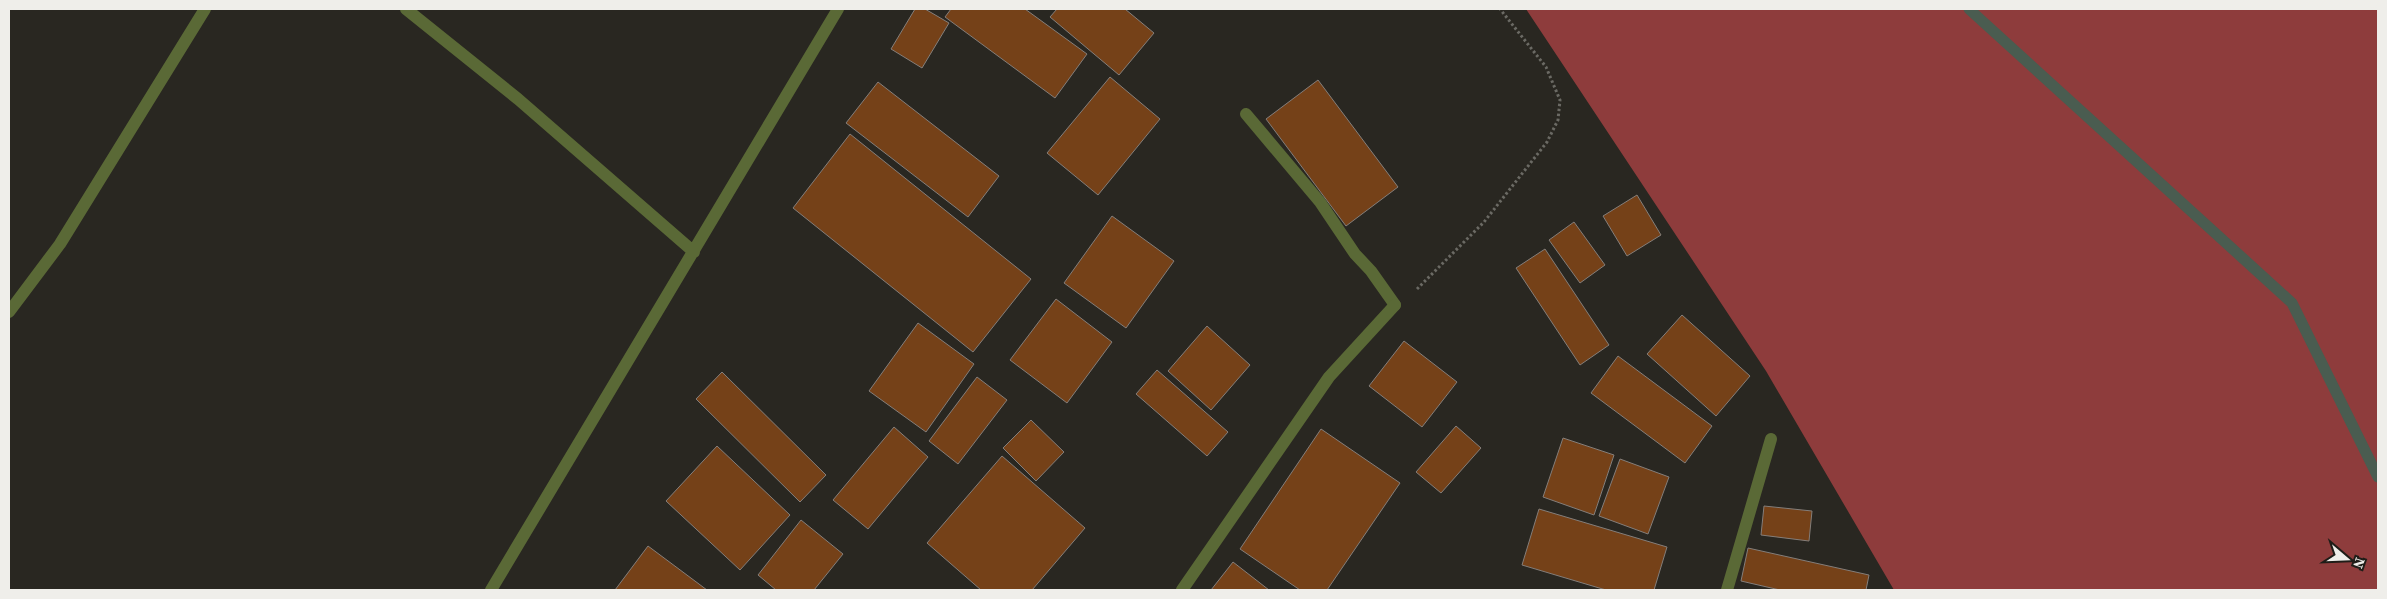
<svg xmlns="http://www.w3.org/2000/svg" width="2387" height="599" viewBox="0 0 2387 599" font-family="'Source Serif 4',serif">
  <style>
    .forest { fill: #8e3c3c }
    .lines { fill: none; stroke-linecap: round; stroke-linejoin: round }
    .stream { stroke: #4a5c50; stroke-width: 11 }
    .building { fill: #754118; stroke: #847e7a }
    .path { stroke: #6b6a64; stroke-width: 3; stroke-dasharray: 2.5 2.5; stroke-linecap: butt }
    .lane { stroke: #5a6936; stroke-width: 12 }
    .street { stroke: #5a6936; stroke-width: 12 }
  </style>
  <rect width="100%" height="100%" fill="#292721"/>
  <path class="forest" d="M1526,9H2378V590H1894L1766,371Z"/>
  <g class="lines">
    <path class="stream" d="M1969,9L2292,303L2378,477"/>
  </g>
  <path class="building" d="M915,9H925L949,23L922,68L891,49Z
    M951,9H1025L1087,54L1055,98L945,17Z
    M1057,9H1125L1154,33L1119,75L1050,17Z
    M1110,77L1160,119L1098,195L1047,153Z
    M1318,80L1398,187L1346,226L1266,119Z
    M878,82L999,176L968,217L846,123Z
    M850,134L1031,279L973,352L793,208Z
    M1637,195L1661,235L1627,256L1603,216Z
    M1112,216L1174,261L1126,328L1064,283Z
    M1574,222L1605,265L1580,283L1549,240Z
    M1545,249L1609,345L1580,365L1516,268Z
    M1056,299L1112,342L1067,403L1010,360Z
    M1682,315L1750,376L1716,416L1647,354Z
    M918,323L974,364L926,432L869,391Z
    M1207,326L1250,365L1211,410L1168,371Z
    M1404,341L1457,382L1422,427L1369,386Z
    M1618,356L1712,426L1685,463L1591,393Z
    M1157,370L1228,432L1207,456L1136,394Z
    M722,372L826,475L800,502L696,399Z
    M977,377L1007,400L958,464L929,441Z
    M1031,420L1064,452L1036,481L1003,448Z
    M1456,426L1481,448L1441,493L1416,472Z
    M894,427L928,457L868,529L833,500Z
    M1321,429L1400,483L1327,590H1300L1240,549Z
    M1563,438L1614,455L1594,515L1543,497Z
    M717,446L790,515L740,570L666,501Z
    M1002,456L1085,528L1032,590H981L927,543Z
    M1620,459L1669,477L1648,534L1599,516Z
    M1764,506L1812,511L1809,541L1761,535Z
    M1539,509L1667,547L1654,590H1606L1522,565Z
    M801,520L843,554L814,590H776L758,575Z
    M648,546L707,590H615Z
    M1748,548L1869,575L1866,590H1780L1741,581Z
    M1233,562L1269,590H1211Z"/>
  <g class="lines">
    <path class="path" d="M1417,289L1484,222L1547,142L1558,120L1560,100L1546,67L1500,9"/>
    <path class="lane" d="M1246,114L1320,202L1355,254L1371,271L1395,305"/>
    <path class="street" d="M406,9L518,99L694,252
      M9,312L60,244L205,9
      M491,590L838,9
      M1182,590L1329,377L1395,305
      M1727,590L1771,439"/>
  </g>
  <rect width="2387" height="599" fill="none" stroke="#efeeea" stroke-width="20"/>
  <g transform="translate(2347 559) rotate(109)" stroke="#1f1d18" stroke-width="4" paint-order="stroke">
  <path d="M0-4L9 19L0 12L-9 19Z" fill="#efeeea"/>
  <text y="-8" font-size="14" font-weight="bold" text-anchor="middle" fill="#efeeea">N</text>
  </g>
</svg>
